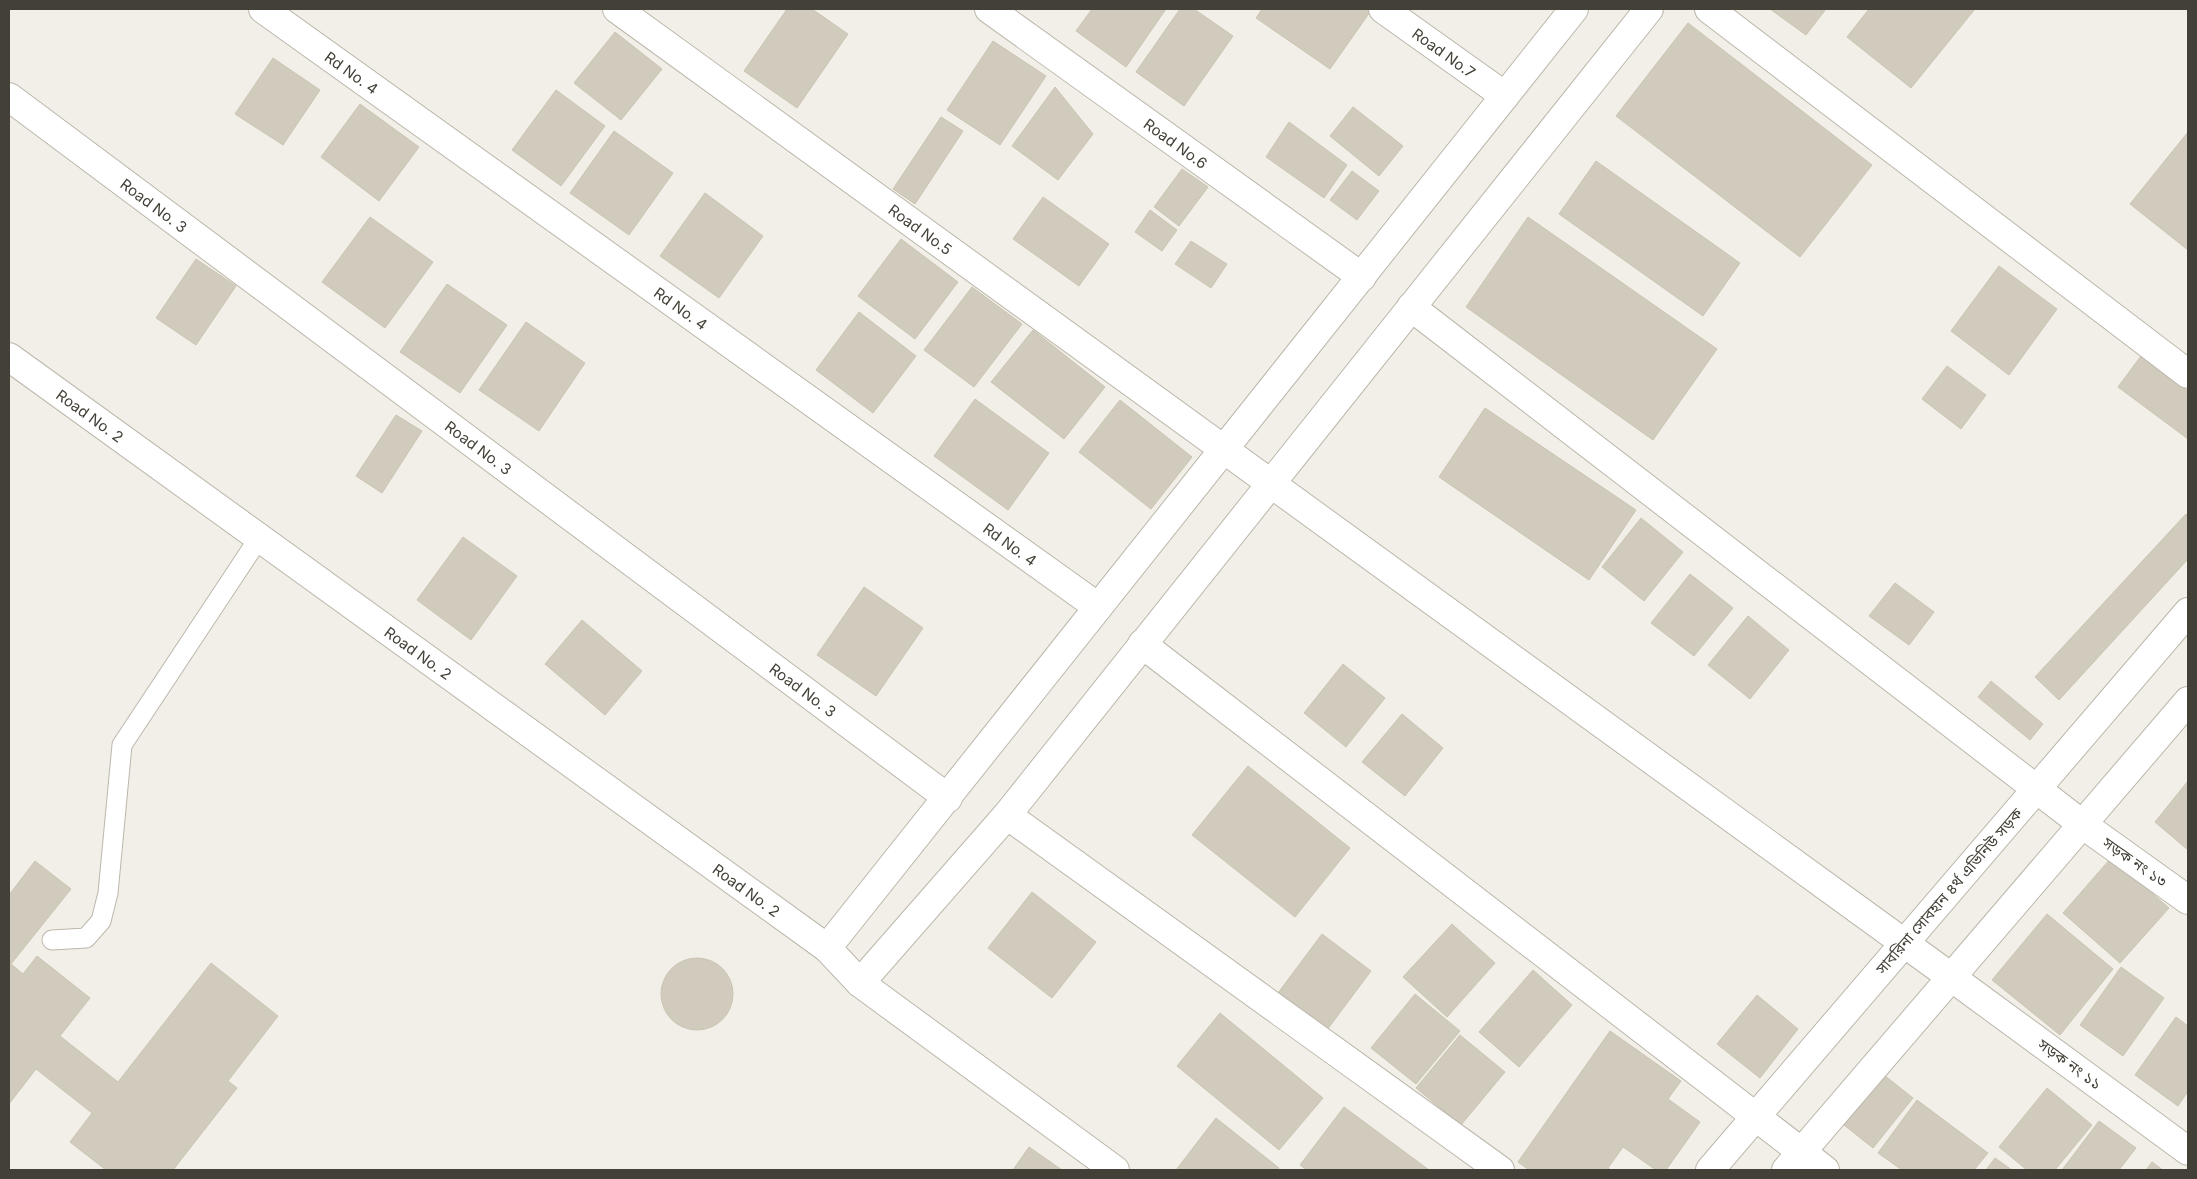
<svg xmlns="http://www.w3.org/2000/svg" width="2197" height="1179" viewBox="0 0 2197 1179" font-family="Inter,'Noto Sans Bengali',sans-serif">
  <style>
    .building { fill: #d1cbbe; stroke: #cbc4b2 }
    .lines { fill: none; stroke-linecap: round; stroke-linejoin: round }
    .service-casing { stroke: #bcb7ab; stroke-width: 21 }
    .minor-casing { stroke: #bcb7ab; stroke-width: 30 }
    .tertiary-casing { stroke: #bcb7ab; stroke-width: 30 }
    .service { stroke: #fff; stroke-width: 19 }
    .minor { stroke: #fff; stroke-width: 28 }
    .tertiary { stroke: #fff; stroke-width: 28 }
    .labels { text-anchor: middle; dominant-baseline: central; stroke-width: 4; stroke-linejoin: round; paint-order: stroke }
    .street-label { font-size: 15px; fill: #434037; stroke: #fff }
  </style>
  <rect width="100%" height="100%" fill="#f1efe7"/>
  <path class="building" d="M787,9H812L848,34L797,108L744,71Z
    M1092,9H1166L1126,67L1076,31Z
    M1180,9H1194L1233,36L1184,106L1136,72Z
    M1262,9H1366L1370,12L1330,69L1256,18Z
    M1770,9H1826L1806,35Z
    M1869,9H1975L1911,88L1847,37Z
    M1688,23L1872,165L1800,257L1616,116Z
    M615,32L662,69L621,120L574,83Z
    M993,41L1046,76L1000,145L947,110Z
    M273,58L320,90L283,145L235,114Z
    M1055,87L1093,134L1058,180L1012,146Z
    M556,90L605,126L561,186L512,150Z
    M360,104L419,147L379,201L321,157Z
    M1353,107L1403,146L1379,176L1330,136Z
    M941,117L963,131L915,204L893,189Z
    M1289,122L1347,165L1324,198L1266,157Z
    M614,131L673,173L629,235L570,193Z
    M2188,132V250L2130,204Z
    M1596,161L1740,263L1703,316L1559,214Z
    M1182,169L1208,187L1179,226L1154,207Z
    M1352,171L1379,191L1357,220L1330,200Z
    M705,193L763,236L719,298L660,256Z
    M1043,197L1109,244L1079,286L1013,239Z
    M1150,210L1177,230L1162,251L1135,232Z
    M370,217L433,262L385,328L322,282Z
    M1528,217L1717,349L1653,440L1466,307Z
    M901,239L958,282L915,339L858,296Z
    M1191,241L1227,264L1211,288L1175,264Z
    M196,259L236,286L196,345L156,318Z
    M1999,266L2057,309L2009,375L1951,331Z
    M447,284L507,325L460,393L400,352Z
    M972,287L1022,324L974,387L924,350Z
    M859,312L916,356L873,413L816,370Z
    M526,322L585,363L539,431L479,390Z
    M1033,330L1105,387L1064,439L991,382Z
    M2141,356L2188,391V439L2118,387Z
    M1947,366L1986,395L1961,429L1922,399Z
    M975,399L1049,453L1008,510L934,456Z
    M1120,400L1192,457L1151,509L1079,452Z
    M1485,408L1636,510L1589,580L1439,477Z
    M396,415L422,431L382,493L356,476Z
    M2186,514L2188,516V559L2059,700L2035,677Z
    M1641,518L1683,552L1644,601L1602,567Z
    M463,537L517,576L471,640L417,600Z
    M1690,574L1733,608L1694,656L1651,623Z
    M1895,583L1934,612L1909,645L1869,616Z
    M864,587L923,628L876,696L817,655Z
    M1748,616L1789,650L1750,699L1708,665Z
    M582,620L642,671L605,715L545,664Z
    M1343,664L1385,698L1346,747L1304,713Z
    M1991,681L2043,724L2030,740L1978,697Z
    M1402,714L1443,748L1405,796L1362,762Z
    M1248,766L1350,848L1295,917L1192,835Z
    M2188,781V850L2155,822Z
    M2111,858L2169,908L2120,963L2063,913Z
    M35,861L71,889L11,964L23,974L37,956L90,998L60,1036L118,1082L211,963L278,1016L228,1081L237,1088L173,1170H106L70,1142L92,1113L36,1069L9,1104V895Z
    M1032,892L1096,942L1052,998L988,948Z
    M2047,914L2113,969L2060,1035L1992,980Z
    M1452,924L1495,963L1447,1017L1403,977Z
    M1322,934L1371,971L1324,1034L1275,997Z
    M661 994a36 36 0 1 1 72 0a36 36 0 1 1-72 0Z
    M2121,967L2164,998L2123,1056L2080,1025Z
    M1533,970L1572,1005L1519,1067L1479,1032Z
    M1415,994L1460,1031L1416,1084L1371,1048Z
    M1757,995L1798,1029L1760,1078L1717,1044Z
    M1220,1013L1323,1098L1279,1150L1177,1066Z
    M2176,1017L2188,1026V1091L2178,1106L2135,1075Z
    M1610,1031L1681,1081L1668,1099L1700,1122L1666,1170H1656L1623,1147L1608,1168L1611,1170H1529L1518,1162Z
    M1460,1035L1505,1072L1461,1125L1416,1088Z
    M1884,1075L1913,1098L1873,1148L1844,1125Z
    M2047,1088L2092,1125L2055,1170H2027L1999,1147Z
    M1917,1100L1988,1153L1974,1170H1902L1878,1153Z
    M1344,1107L1429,1170H1307L1300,1165Z
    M1216,1118L1279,1168L1278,1170H1176Z
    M2099,1121L2136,1148L2119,1170H2062Z
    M1029,1147L1062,1170H1013Z
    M1995,1158L2012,1170H1986Z
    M2152,1162L2163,1170H2146Z"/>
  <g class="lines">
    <defs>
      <path id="service" d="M52,940L86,938L101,921L108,893L122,745L259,538"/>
      <g id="minor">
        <path id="s1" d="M263,9L1098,607"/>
        <path id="s2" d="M617,9L1951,977L2188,1151"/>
        <path id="s3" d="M989,9L1362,277"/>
        <path id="s4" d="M1383,9L1505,96"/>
        <path d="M1709,9L2188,374"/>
        <path id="s5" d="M9,97L948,798"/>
        <path d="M1411,307L2082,824L2188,900"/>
        <path id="s6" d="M9,357L827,948L860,983L1115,1170"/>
        <path d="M1142,644L1825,1170"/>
        <path d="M1007,815L1500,1170"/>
        <path d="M827,948L1574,9"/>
        <path d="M860,983L1007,815L1649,9"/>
      </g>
      <path id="tertiary" d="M1710,1170L2188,612
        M1786,1170L2188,701"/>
    </defs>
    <use href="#service" class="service-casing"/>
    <use href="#minor" class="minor-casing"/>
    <use href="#tertiary" class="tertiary-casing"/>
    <use href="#service" class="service"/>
    <use href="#minor" class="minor"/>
    <use href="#tertiary" class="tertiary"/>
  </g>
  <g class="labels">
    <g class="street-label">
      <text stroke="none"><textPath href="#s4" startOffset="75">Road No.7</textPath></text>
      <text stroke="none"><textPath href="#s1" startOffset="109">Rd No. 4</textPath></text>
      <text stroke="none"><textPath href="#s3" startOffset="230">Road No.6</textPath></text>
      <text stroke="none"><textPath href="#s5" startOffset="181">Road No. 3</textPath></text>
      <text stroke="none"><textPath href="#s2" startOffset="375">Road No.5</textPath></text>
      <text stroke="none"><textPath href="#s1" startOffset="514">Rd No. 4</textPath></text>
      <text stroke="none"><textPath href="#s6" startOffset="100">Road No. 2</textPath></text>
      <text stroke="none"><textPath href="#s5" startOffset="586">Road No. 3</textPath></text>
      <text stroke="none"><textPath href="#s1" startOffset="919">Rd No. 4</textPath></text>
      <text stroke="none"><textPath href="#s6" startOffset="505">Road No. 2</textPath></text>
      <text stroke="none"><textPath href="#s5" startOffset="991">Road No. 3</textPath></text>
      <text transform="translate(2135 862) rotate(35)">সড়ক নং ১৩</text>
      <text stroke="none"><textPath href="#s6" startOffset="910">Road No. 2</textPath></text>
      <text transform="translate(1949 891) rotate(-49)">সাবরিনা সোবহান ৪র্থ এভিনিউ সড়ক</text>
      <text transform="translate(2070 1064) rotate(36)">সড়ক নং ১১</text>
    </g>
  </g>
  <rect width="2197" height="1179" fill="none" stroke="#434037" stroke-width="20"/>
</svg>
